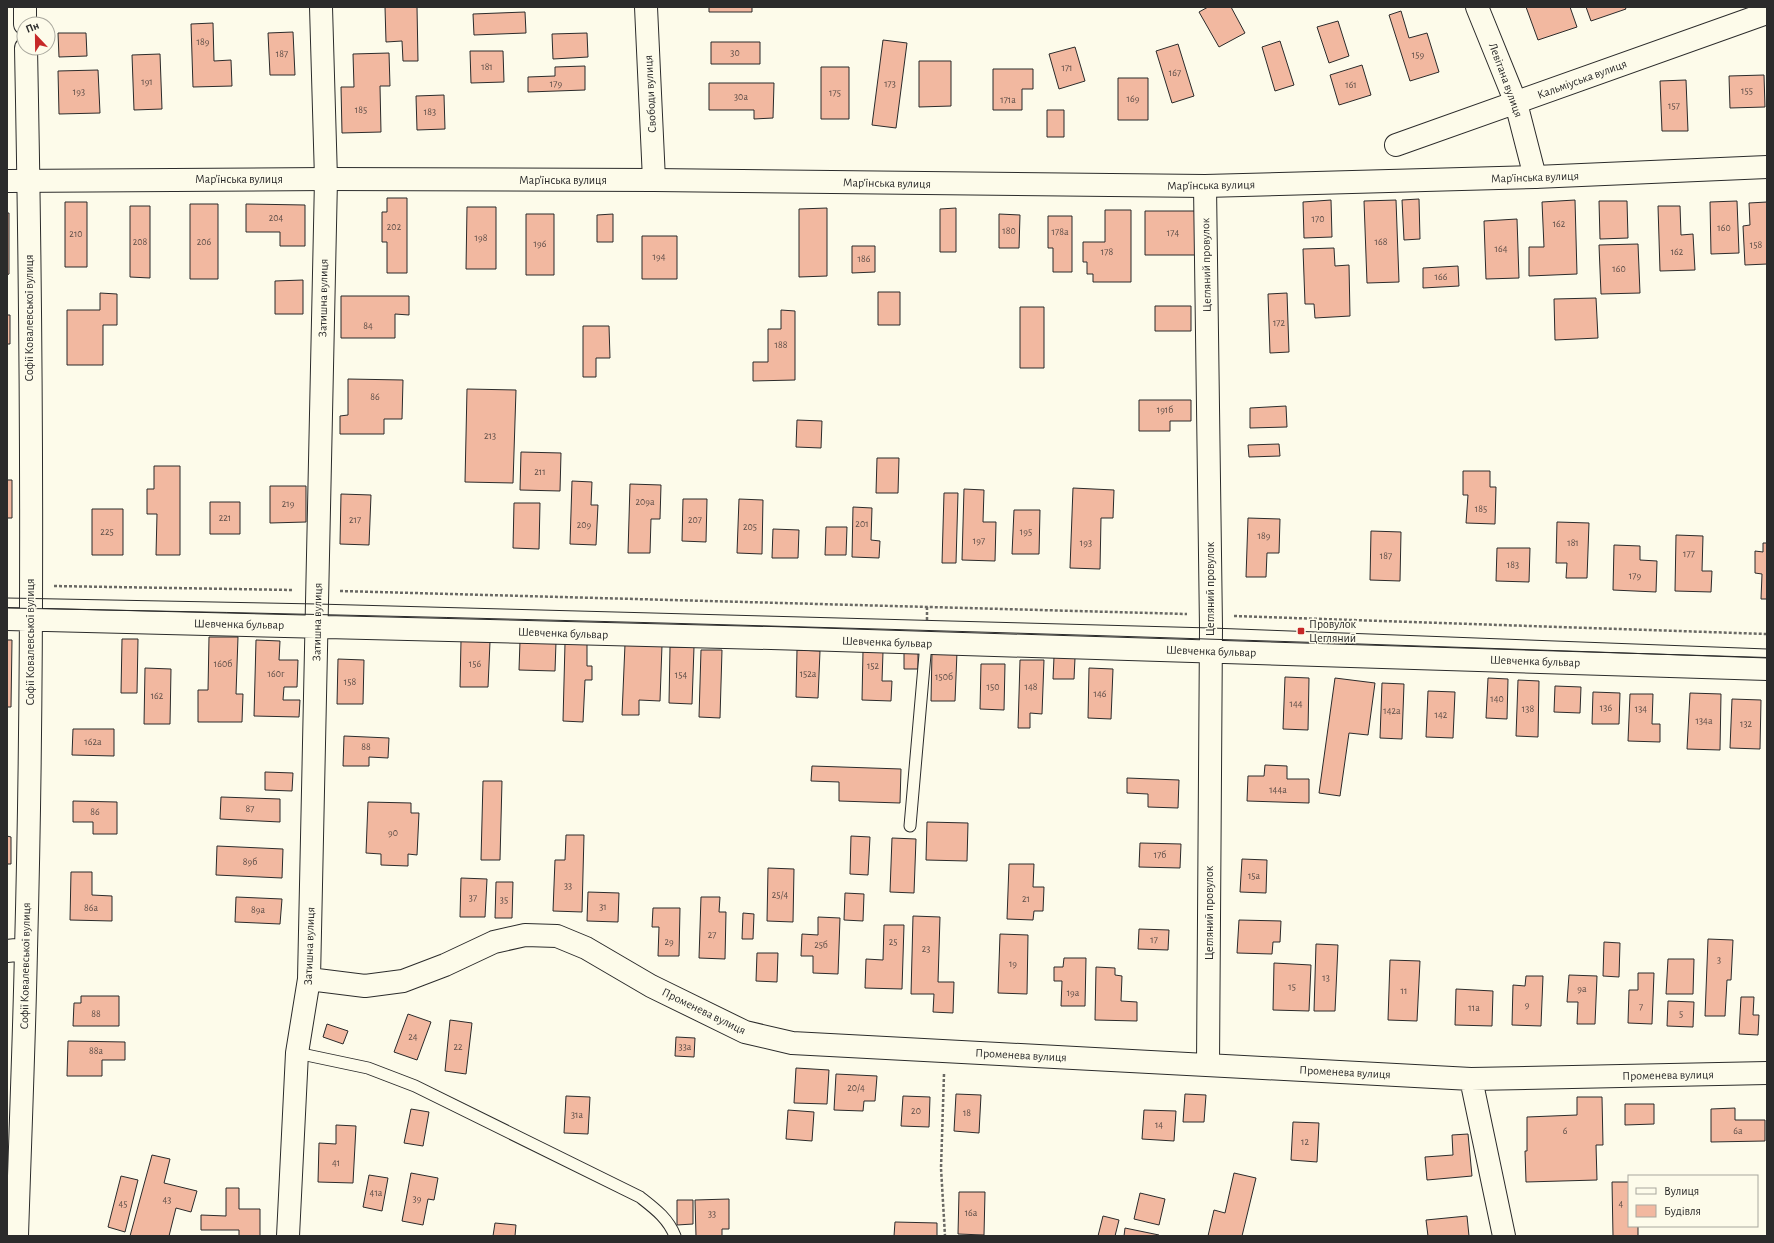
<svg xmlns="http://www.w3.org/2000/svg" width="1774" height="1243" viewBox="0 0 1774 1243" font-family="'Alegreya Sans',sans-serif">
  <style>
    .building { fill: #f2b8a0; stroke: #2b2b2b }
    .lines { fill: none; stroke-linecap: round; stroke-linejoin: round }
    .service-casing { stroke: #2b2b2b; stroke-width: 13 }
    .minor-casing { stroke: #2b2b2b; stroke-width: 24 }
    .tertiary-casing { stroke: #2b2b2b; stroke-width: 24 }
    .path { stroke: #6a6964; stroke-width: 2.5; stroke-dasharray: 3 2; stroke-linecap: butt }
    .service { stroke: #fdfbea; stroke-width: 11 }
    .minor { stroke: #fdfbea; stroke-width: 22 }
    .tertiary { stroke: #fdfbea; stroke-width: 22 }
    .tram { stroke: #2b2b2b; stroke-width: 1 }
    .poi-dot { fill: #c62828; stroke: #fdfbea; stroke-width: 1.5 }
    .labels { text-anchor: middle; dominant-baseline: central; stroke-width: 3; stroke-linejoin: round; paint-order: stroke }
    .number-label { font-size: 10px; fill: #5d4e48 }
    .street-label { font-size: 12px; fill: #2b2b2b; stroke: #fdfbea }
    .poi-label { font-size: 12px; fill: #2b2b2b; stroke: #fdfbea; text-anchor: start }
  </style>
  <rect width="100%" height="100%" fill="#fdfbea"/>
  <path class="building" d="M385,7H417L418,61H403L402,41L386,42Z
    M709,7H752V12H709Z
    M1208,7H1231L1245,33L1219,47L1199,12Z
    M1526,7H1570L1577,27L1538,40Z
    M1586,7H1625L1626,9L1591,21Z
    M1401,11L1409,38L1427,33L1439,72L1410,81L1389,15Z
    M525,12L526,33L474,35L473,14Z
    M1338,21L1349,56L1329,63L1317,27Z
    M213,23L214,61L231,60L232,86L193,87L191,24Z
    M293,32L295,75H270L268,33Z
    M58,33H86L87,56L59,57Z
    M587,33L588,57L553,59L552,34Z
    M883,40L907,43L896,128L872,125Z
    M1280,41L1294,85L1275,91L1262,47Z
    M711,42H760V64H711Z
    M1178,44L1194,96L1172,103L1156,51Z
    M1075,47L1085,81L1059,89L1049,54Z
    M470,51H503L504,82L471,83Z
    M389,53L390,86H380L381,132L342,133L341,87H354L353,54Z
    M160,54L162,109L134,110L132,55Z
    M919,61H951V106L919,107Z
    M1362,65L1371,95L1339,105L1330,75Z
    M585,66V90L528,92V77L555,76V67Z
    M821,67H849V119H821Z
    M993,69H1033V89H1022V110H993Z
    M98,70L100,113L59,114L58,71Z
    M1764,75L1765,107L1730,108L1729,76Z
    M1118,78H1148V120H1118Z
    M1686,80L1688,131H1662L1660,81Z
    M709,83H774L773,118L754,119V110H709Z
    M444,95L445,129L417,130L416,96Z
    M1047,110H1064V137H1047Z
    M387,198H407V273H387V242H382V212H387Z
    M1419,199L1420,239L1404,240L1402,200Z
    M1331,200L1332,237L1304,238L1303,202Z
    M1396,200L1399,282L1367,283L1364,201Z
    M1575,200L1577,274L1529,276V247H1544L1542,202Z
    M1599,201H1627L1628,238L1600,239Z
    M1737,201L1739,253L1711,254L1710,202Z
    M65,202H87V267H65Z
    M1767,202V264L1745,265L1743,226L1750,225L1749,203Z
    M190,204H218V279H190Z
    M246,204L305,205V246H280V232H246Z
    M130,206H150V278L130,277Z
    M1658,206H1680L1681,235L1693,234L1695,270L1660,271Z
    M467,207H496V269H466Z
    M827,208V276L799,277V209Z
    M956,208V252H940V209Z
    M1105,210H1131V282H1093V274H1087V262H1083V242H1105Z
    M1145,211H1200V255H1145Z
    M7,213H9V274L7,275Z
    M526,214H554V275H526Z
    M613,214V242H597V215Z
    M999,214L1020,215L1019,248H999Z
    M1048,216H1072V272H1053V248H1048Z
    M1517,219L1519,278L1486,279L1484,221Z
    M642,236H677V279H642Z
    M1638,244L1640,293L1601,294L1599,245Z
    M852,246H875V272L852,273Z
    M1334,248L1335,266L1349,265L1350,316L1315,318L1314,304H1305L1303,249Z
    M1458,266L1459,286L1423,288V268Z
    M303,280V314H275V281Z
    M878,292H900V325H878Z
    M100,293L117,294V325H103V365H67V310H100Z
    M1287,293L1289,352L1270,353L1268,294Z
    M341,296H409V315L395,314V338H341Z
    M1596,298L1598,338L1555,340L1554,299Z
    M1155,306H1191V331H1155Z
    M1020,307H1044V368H1020Z
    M781,310L795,311V380L753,381V362H768V329H781Z
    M7,315H10V344H7Z
    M583,326H609L610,358H596V377H583Z
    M348,379L403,380L402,419H384V434H340V416L348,415Z
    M467,389L516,390L513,483L465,482Z
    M1139,400H1191V421H1170V431H1139Z
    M1286,406L1287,427L1250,428V408Z
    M797,420L822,421L821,448L796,447Z
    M1279,444L1280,456L1249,457L1248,445Z
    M521,452L561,453L560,491L520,490Z
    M877,458H899L898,493H876Z
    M154,466H180V555H156L157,514H147V489H154Z
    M1463,471H1490V487H1496L1495,524L1466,523L1468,495H1463Z
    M7,480H12V518H7Z
    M572,481L592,482L591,505H598L596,545L570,544Z
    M630,484L661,485L660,519H651L650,553H628Z
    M270,486H306V522L270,523Z
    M1073,488L1114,490L1113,518H1101L1100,569L1070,568Z
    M964,489L984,490L983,522H996L995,561L962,560Z
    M944,493H958L956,563H942Z
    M341,494L371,495L369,545L340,544Z
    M683,499H707L706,542L682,541Z
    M739,499L763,500L762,554L737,553Z
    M210,502H240V534H210Z
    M514,503H540L539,549L513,548Z
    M853,507L872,508L871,540L880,541L879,558L852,557Z
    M92,509H123V555H92Z
    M1014,510H1040L1039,554H1012Z
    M1248,518L1280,519L1279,553H1267L1266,577H1246Z
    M1557,522L1589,523L1587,578H1566L1567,563H1556Z
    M826,527H847L846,555H825Z
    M773,529L799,530L798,558H772Z
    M1371,531L1401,532L1400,581L1370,580Z
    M1676,535L1703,536L1702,571H1712L1711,592L1675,591Z
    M1763,543H1767V599H1761L1762,574L1755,573V551L1763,552Z
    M1614,545L1640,546V560L1657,561L1656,592L1613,590Z
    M1497,548H1530L1529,582L1496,581Z
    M209,637H238L236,694H243L242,722H198V690H208Z
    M122,639H138L137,693H121Z
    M7,640H12L11,707H7Z
    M256,640L280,641L279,660H298L297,687H284L283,700H300L299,717L254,716Z
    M461,641L490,642L488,687H460Z
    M520,641L556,642L555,671L519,670Z
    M565,643L587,644V666H592V680H585L583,722L563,721Z
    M625,644L662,645L660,701L639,700V715H622Z
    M670,647H694L692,704L669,703Z
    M701,650H722L720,718L699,717Z
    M797,650L820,651L818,698L796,697Z
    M904,650L918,651V669H904Z
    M863,651L883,652L882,681H892L891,701L862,700Z
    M932,652H957L955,701H931Z
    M1054,657L1075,658L1074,679H1053Z
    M338,659L364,660L363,704H337Z
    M1020,660H1044L1042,714L1030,713V728H1018Z
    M981,664H1005L1004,710L980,709Z
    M145,668L171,669L170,724H144Z
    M1089,668L1113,669L1111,719L1088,718Z
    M1285,677L1309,678L1308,730L1283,729Z
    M1335,678L1375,683L1368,735L1349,733L1340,796L1319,793Z
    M1488,678L1508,679L1507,719L1486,718Z
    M1518,680L1539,681L1538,737L1516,736Z
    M1382,683L1404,684L1402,739L1380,738Z
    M1555,686L1581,687L1580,713L1554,712Z
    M1428,691L1455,692L1453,738L1426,737Z
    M1593,692L1620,693L1619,724H1592Z
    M1690,693L1721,694L1720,750L1687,749Z
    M1630,694H1653L1652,724H1660V742L1628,741Z
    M1732,699L1761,700L1760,749L1730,748Z
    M73,729H114V756L72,755Z
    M344,736L389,738L388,758L369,757V766H343Z
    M1265,765L1287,766V779H1309V803L1247,801L1248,776H1264Z
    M812,766L901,769L900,803L839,801V782L811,781Z
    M265,772L293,773L292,791L265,790Z
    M1127,778L1179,780L1178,808L1148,807V794L1127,793Z
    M483,781H502L500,860H481Z
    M221,797L280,799V822L220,819Z
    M73,801L117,802V834H93V822H73Z
    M368,802L411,803V813H419L417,855L408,854V866L381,865V854L366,853Z
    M927,822L968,823L967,861L926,860Z
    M566,835H584L582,912L553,911L555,860H565Z
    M7,836L11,837V864H7Z
    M851,836L870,837L868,875L850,874Z
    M892,838L916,839L914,893L890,892Z
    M1140,843L1181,844L1180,868L1139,867Z
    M217,846L283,849L282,878L216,875Z
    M1242,859L1267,860L1266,893L1240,892Z
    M1009,864H1034L1033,887H1044L1043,911H1034L1033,920L1007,919Z
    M768,868L794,869L793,922L767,921Z
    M71,872H92V895L112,896V921L70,920Z
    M461,878L487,879L485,917H460Z
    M496,882H513L512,918H495Z
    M588,892L619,893L618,922L587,921Z
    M845,893L864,894L863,921L844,920Z
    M236,897L282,899L280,924L235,922Z
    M701,897H720L719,912H726L725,959L699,958Z
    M653,908H680L679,956H658L659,927H652Z
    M743,913L754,914L753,939H742Z
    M913,916L940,917L938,982H954L953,1013L933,1012L934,994H911Z
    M818,917L840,918L838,974L813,973V956H801L802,934L818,935Z
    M1239,920L1281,921L1280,942H1273L1272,954L1237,953Z
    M884,925H904L902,989L865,988L866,959L883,960Z
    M1139,929L1169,930L1168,950L1138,949Z
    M1000,934L1028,935L1027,994L998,993Z
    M1708,939L1733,940L1731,980H1727L1725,1016H1705Z
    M1604,942L1620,943L1619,977L1603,976Z
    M1316,944L1338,945L1335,1011H1314Z
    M757,953H778L777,982L756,981Z
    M1064,958H1086L1085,1006H1061L1062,981H1054V967H1063Z
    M1668,959H1694L1693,994H1666Z
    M1390,960L1420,961L1417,1021L1388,1020Z
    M1274,963L1311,965L1309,1011L1273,1010Z
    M1096,967L1115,968V975L1122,976L1121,1001L1137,1002V1021L1095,1020Z
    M1638,973H1654L1652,1024L1628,1023L1629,990H1638Z
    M1569,975L1597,976L1595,1024H1577L1578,1002H1567Z
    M1526,976H1543L1541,1026L1512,1025L1513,985L1525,986Z
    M1456,989L1493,991L1492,1026L1455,1025Z
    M81,996H119V1026H73L74,1003H81Z
    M1741,997H1754L1753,1015H1759L1758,1035L1739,1034Z
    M1668,1001L1694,1002L1693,1027L1667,1026Z
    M408,1014L431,1022L417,1060L394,1052Z
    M450,1020L472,1023L466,1074L445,1071Z
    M327,1024L348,1031L343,1044L323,1037Z
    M676,1037L695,1038L694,1057L675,1056Z
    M68,1041L125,1042V1060H102V1076H67Z
    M796,1068L829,1070L827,1104L794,1103Z
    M836,1074L877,1076L875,1101H864L863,1111L834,1110Z
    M956,1094L981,1095L979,1133L954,1131Z
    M1185,1094L1206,1095L1204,1122H1183Z
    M566,1096L590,1097L588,1134L564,1133Z
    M903,1096L930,1097L929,1127L901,1126Z
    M1577,1097H1602L1603,1145H1596L1597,1180L1526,1182L1525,1151H1527V1117L1577,1115Z
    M1625,1104H1654V1124L1625,1125Z
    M1735,1108V1120H1765V1141L1711,1142V1109Z
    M411,1109L429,1112L423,1146L404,1143Z
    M788,1110L814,1112L812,1141L786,1139Z
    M1144,1110L1176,1111L1174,1141L1142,1139Z
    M1293,1122L1319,1123L1317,1162L1291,1160Z
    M336,1125L356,1126L353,1183L318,1182L319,1143L336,1144Z
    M1468,1134L1472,1176L1427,1180L1425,1157L1453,1155L1452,1135Z
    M152,1155L170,1159L164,1183L197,1191L191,1212L176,1208L169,1236H130Z
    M411,1173L438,1178L434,1200L428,1199L423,1225L402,1221Z
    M1234,1173L1256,1178L1242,1236H1208L1214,1210L1225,1213Z
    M369,1175L388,1178L382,1211L363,1207Z
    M121,1176L138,1180L125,1232L108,1227Z
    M1612,1182H1629V1226H1638V1236H1613Z
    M226,1188H239V1209H260V1236H239V1230H201V1215L226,1216Z
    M959,1192H985L984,1235L958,1234Z
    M1140,1193L1165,1199L1159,1225L1134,1219Z
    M729,1199V1229H722V1236H696L695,1200Z
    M677,1200H693V1224L677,1225Z
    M1103,1216L1119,1220L1115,1236H1098Z
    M1467,1216L1469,1236H1428L1426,1220Z
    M895,1222L937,1223V1236H894Z
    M495,1223L516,1225L515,1236H493Z
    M1125,1228L1159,1235V1236H1124Z"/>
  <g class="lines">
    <defs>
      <path id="service" d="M910,826L926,643
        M297,1053L368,1068L415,1086L640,1197C654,1208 668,1218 675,1236"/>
      <path id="minor" d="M25,7V24
        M646,7L654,180
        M1477,7L1516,103L1535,177
        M1396,145L1767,13
        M1205,186L1211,628L1208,1065
        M7,619C594,631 1180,650 1767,669
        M7,951L26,949
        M309,979L365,986L403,981L445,965L494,942L525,935L557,936L586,948L651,986L745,1032L792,1043L1471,1079L1767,1073
        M1471,1079L1504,1236
        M17,1236C20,1141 24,1045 26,950C34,649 32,348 26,48
        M288,1236L297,1053L309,979L326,179L321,7"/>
      <path id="tertiary" d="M7,181L326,179L654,180L1205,186L1535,177L1767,167"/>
    </defs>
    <use href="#service" class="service-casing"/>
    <use href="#minor" class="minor-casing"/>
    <use href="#tertiary" class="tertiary-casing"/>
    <path class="path" d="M54,586L293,590
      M340,591L1187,614
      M1234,616L1767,634
      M927,620V607
      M944,1074L941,1168L945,1236"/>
    <use href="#service" class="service"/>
    <use href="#minor" class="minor"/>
    <use href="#tertiary" class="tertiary"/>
    <path class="tram" d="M7,598L317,604L1211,628L1767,649
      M7,608C594,619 1180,637 1767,658"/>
  </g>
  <rect class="poi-dot" x="1297" y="627" width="8" height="8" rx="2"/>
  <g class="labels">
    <g class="number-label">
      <text x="203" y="42">189</text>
      <text x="735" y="53">30</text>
      <text x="282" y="54">187</text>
      <text x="1418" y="55">159</text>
      <text x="487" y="67">181</text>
      <text x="1067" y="68">171</text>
      <text x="1175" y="73">167</text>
      <text x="147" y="82">191</text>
      <text x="556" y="84">179</text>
      <text x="890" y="84">173</text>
      <text x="1351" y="85">161</text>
      <text x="1747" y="91">155</text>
      <text x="79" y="92">193</text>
      <text x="835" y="93">175</text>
      <text x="741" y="97">30а</text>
      <text x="1133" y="99">169</text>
      <text x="1008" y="100">171а</text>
      <text x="1674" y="106">157</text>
      <text x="361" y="110">185</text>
      <text x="430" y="112">183</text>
      <text x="276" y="218">204</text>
      <text x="1318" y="219">170</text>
      <text x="1559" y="224">162</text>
      <text x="394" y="227">202</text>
      <text x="1724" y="228">160</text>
      <text x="1009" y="231">180</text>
      <text x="1060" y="232">178а</text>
      <text x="1173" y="233">174</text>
      <text x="76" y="234">210</text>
      <text x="481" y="238">198</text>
      <text x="140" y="242">208</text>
      <text x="204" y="242">206</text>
      <text x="1381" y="242">168</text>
      <text x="540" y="244">196</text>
      <text x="1756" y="245">158</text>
      <text x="1501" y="249">164</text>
      <text x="1107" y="252">178</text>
      <text x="1677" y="252">162</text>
      <text x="659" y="257">194</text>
      <text x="864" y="259">186</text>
      <text x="1619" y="269">160</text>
      <text x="1441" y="277">166</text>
      <text x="1279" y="323">172</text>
      <text x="368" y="326">84</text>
      <text x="781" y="345">188</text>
      <text x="375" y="397">86</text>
      <text x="1165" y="410">191б</text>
      <text x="490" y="436">213</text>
      <text x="540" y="472">211</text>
      <text x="645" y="502">209а</text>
      <text x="288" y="504">219</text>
      <text x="1481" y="509">185</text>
      <text x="225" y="518">221</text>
      <text x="355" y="520">217</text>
      <text x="695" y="520">207</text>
      <text x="862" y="524">201</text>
      <text x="584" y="525">209</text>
      <text x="750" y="527">205</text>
      <text x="107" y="532">225</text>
      <text x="1026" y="532">195</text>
      <text x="1264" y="536">189</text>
      <text x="979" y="541">197</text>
      <text x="1086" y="543">193</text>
      <text x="1573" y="543">181</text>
      <text x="1689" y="554">177</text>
      <text x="1386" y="556">187</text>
      <text x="1513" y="565">183</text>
      <text x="1635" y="576">179</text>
      <text x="223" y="664">160б</text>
      <text x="475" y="664">156</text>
      <text x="873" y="666">152</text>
      <text x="276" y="674">160г</text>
      <text x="808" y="674">152а</text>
      <text x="681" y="675">154</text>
      <text x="944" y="677">150б</text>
      <text x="350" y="682">158</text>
      <text x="993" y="687">150</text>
      <text x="1031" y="687">148</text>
      <text x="1100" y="694">146</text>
      <text x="157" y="696">162</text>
      <text x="1497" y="699">140</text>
      <text x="1296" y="704">144</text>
      <text x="1606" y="708">136</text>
      <text x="1528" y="709">138</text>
      <text x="1641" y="709">134</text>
      <text x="1392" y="711">142а</text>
      <text x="1441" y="715">142</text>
      <text x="1704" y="721">134а</text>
      <text x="1746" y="724">132</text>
      <text x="93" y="742">162а</text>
      <text x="366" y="747">88</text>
      <text x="1278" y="790">144а</text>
      <text x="250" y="809">87</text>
      <text x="95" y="812">86</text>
      <text x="393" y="833">90</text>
      <text x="1160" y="855">17б</text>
      <text x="250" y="862">89б</text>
      <text x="1254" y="876">15а</text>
      <text x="568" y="886">33</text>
      <text x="780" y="895">25/4</text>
      <text x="473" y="898">37</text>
      <text x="1026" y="899">21</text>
      <text x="504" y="900">35</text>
      <text x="603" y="907">31</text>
      <text x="91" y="908">86а</text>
      <text x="258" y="910">89а</text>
      <text x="712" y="935">27</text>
      <text x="1154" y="940">17</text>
      <text x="669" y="942">29</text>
      <text x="893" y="942">25</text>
      <text x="821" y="945">25б</text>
      <text x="926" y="949">23</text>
      <text x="1719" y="960">3</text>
      <text x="1013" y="964">19</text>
      <text x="1326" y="978">13</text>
      <text x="1292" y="987">15</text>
      <text x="1582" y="989">9а</text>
      <text x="1404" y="991">11</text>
      <text x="1073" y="993">19а</text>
      <text x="1527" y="1005">9</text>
      <text x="1641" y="1007">7</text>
      <text x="1474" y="1008">11а</text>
      <text x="96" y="1014">88</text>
      <text x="1681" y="1014">5</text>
      <text x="413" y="1037">24</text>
      <text x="458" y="1047">22</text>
      <text x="685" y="1047">33а</text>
      <text x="96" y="1051">88а</text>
      <text x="856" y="1088">20/4</text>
      <text x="916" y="1111">20</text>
      <text x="967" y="1113">18</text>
      <text x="577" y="1115">31а</text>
      <text x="1159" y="1125">14</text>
      <text x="1565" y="1131">6</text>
      <text x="1738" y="1131">6а</text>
      <text x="1305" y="1142">12</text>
      <text x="336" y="1163">41</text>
      <text x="376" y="1193">41а</text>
      <text x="417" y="1199">39</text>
      <text x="167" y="1200">43</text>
      <text x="123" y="1204">45</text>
      <text x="1621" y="1204">4</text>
      <text x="971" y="1213">16а</text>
      <text x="712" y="1214">33</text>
    </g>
    <g class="street-label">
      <text transform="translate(1582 79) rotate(-20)">Кальміуська вулиця</text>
      <text transform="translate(1506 80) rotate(70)">Левітана вулиця</text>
      <text transform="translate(650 94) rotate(-93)">Свободи вулиця</text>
      <text transform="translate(1535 177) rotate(-2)">Мар'їнська вулиця</text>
      <text x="239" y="179">Мар'їнська вулиця</text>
      <text x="563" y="180">Мар'їнська вулиця</text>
      <text transform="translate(887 183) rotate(1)">Мар'їнська вулиця</text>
      <text transform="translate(1211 185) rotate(-1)">Мар'їнська вулиця</text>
      <text transform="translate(1206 265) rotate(-91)">Цегляний провулок</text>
      <text transform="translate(323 298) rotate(-89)">Затишна вулиця</text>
      <text transform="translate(29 318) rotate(-90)">Софії Ковалевської вулиця</text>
      <text transform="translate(1210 589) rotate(-90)">Цегляний провулок</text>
      <text transform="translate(317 622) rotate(-89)">Затишна вулиця</text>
      <text transform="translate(239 624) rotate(1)">Шевченка бульвар</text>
      <text transform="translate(563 633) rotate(2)">Шевченка бульвар</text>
      <text transform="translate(30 642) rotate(-90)">Софії Ковалевської вулиця</text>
      <text transform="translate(887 642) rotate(2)">Шевченка бульвар</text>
      <text transform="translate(1211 651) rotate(2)">Шевченка бульвар</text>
      <text transform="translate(1535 661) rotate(2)">Шевченка бульвар</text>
      <text transform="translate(1209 913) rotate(-90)">Цегляний провулок</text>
      <text transform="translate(309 946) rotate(-88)">Затишна вулиця</text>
      <text transform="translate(25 966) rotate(-89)">Софії Ковалевської вулиця</text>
      <text transform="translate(704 1011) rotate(26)">Променева вулиця</text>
      <text transform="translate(1021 1055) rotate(3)">Променева вулиця</text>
      <text transform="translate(1345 1072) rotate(3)">Променева вулиця</text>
      <text transform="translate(1668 1075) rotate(-1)">Променева вулиця</text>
    </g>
    <g class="poi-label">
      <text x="1309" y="624">Провулок<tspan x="1309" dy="14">Цегляний</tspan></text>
    </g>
  </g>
  <rect width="1774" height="1243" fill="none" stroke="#2b2b2b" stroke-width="16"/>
  <rect x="1628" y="1175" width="130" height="52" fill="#fdfbea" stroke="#a9a89e"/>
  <rect x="1636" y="1188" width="20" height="6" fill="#fdfbea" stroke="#a9a89e"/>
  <text x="1664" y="1195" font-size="12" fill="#2b2b2b">Вулиця</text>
  <rect x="1636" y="1205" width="20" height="12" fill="#f2b8a0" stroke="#a9a89e"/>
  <text x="1664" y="1215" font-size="12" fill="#2b2b2b">Будівля</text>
  <g transform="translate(36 36) rotate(338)"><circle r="19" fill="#fdfbea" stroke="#a9a89e"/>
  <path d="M0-3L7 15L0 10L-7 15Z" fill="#c62828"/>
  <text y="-6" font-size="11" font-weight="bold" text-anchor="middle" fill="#2b2b2b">Пн</text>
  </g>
</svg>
